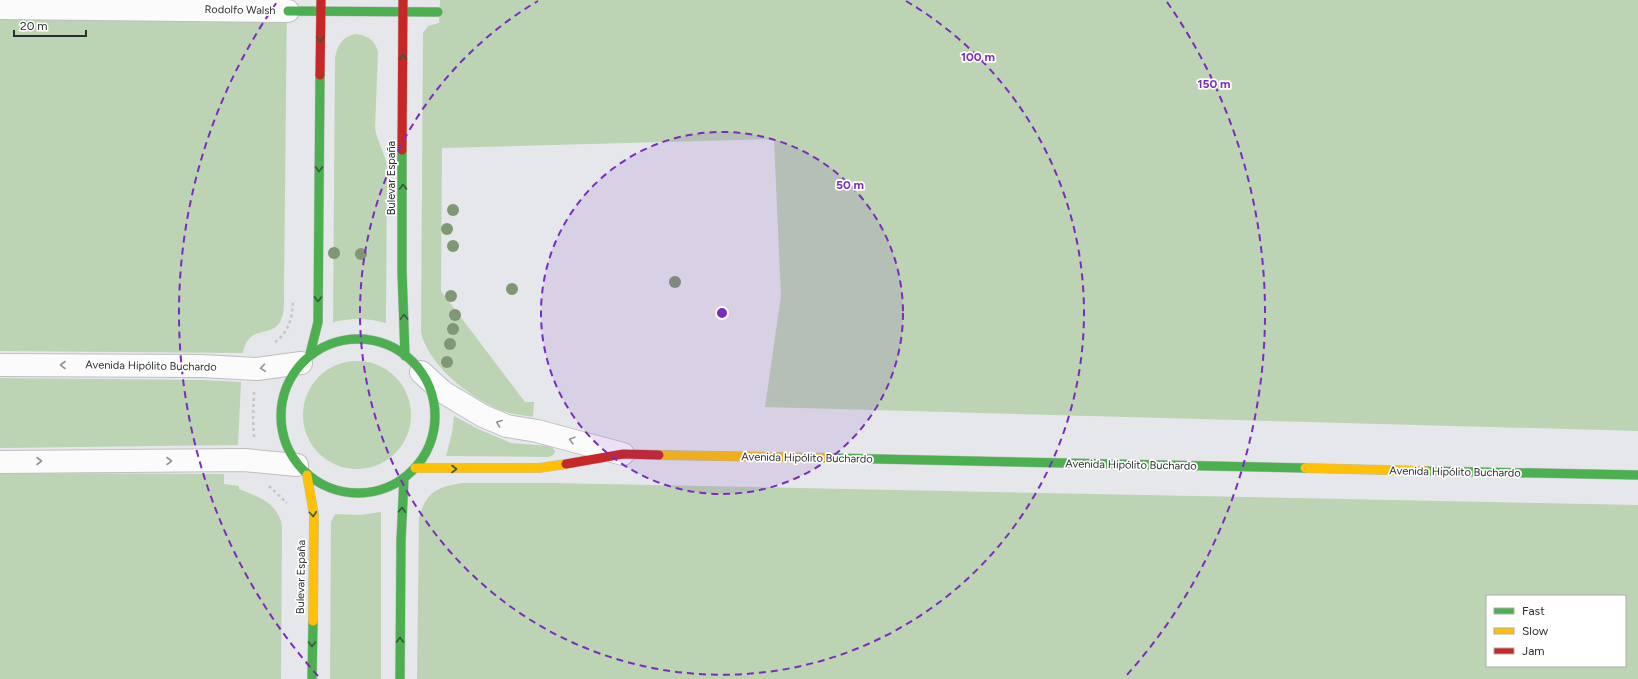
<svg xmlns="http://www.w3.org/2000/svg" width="1638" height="679" viewBox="0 0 1638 679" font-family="Figtree,sans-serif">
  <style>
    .green { fill: #bcd4b4; fill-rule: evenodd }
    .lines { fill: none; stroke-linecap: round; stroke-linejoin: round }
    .street-casing { stroke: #bdbec1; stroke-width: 24 }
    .fast-casing { stroke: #bdbec1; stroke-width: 10 }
    .slow-casing { stroke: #bdbec1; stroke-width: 10 }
    .jam-casing { stroke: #bdbec1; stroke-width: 10 }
    .path { stroke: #c4c6c7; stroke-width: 2.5; stroke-dasharray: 3 3; stroke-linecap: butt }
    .street { stroke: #fbfbfc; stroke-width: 22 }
    .fast { stroke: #4caf50; stroke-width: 9 }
    .slow { stroke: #ffc107; stroke-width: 9 }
    .jam { stroke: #c62828; stroke-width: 9 }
    .tree { fill: #809776 }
    .oneway { stroke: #375a3b }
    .oneway2 { stroke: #939496 }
    .ring { fill: none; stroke: #7b2cbf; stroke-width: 2; stroke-dasharray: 7 5 }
    .labels { text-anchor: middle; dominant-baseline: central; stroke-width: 3.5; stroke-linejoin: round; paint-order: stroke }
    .street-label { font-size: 11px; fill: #2b2c2f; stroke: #fff }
    .centre { fill: #7b2cbf; stroke: #fff; stroke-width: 2 }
    .ring-label { font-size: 12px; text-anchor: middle; font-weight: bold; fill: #7b2cbf; stroke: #fff; stroke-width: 3.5; stroke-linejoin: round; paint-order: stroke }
  </style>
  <rect width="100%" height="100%" fill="#e5e7ea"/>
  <path class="green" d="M0,0H287L284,288C284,298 285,311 281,320C273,339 248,323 243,353L0,351Z
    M440,0H1638V431L765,407L781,296L774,139L442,148L441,291L525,402H534L533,417C522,415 511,414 500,410C469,397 428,365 421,332L423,33L428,26L439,23Z
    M355,34C367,35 375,40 378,52L375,128C377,142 385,153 387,167L386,323C367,318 352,318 333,322L335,58C337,46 342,37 355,34Z
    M303 415a54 54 0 1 1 108 0a54 54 0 1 1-108 0Z
    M0,378L203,380L241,382L238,445L0,448Z
    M454,416L478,429L511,443L549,446L552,447L555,452L553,455L549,457L446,456L452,433Z
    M0,473L224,474V484L239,486V489C259,497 278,503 282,526L281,679H0Z
    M462,483H553L1638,505V679H417L419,518C426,492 437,487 462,483ZM1487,596H1625V666H1487Z
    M381,512V679H330L331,522L335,514L360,515Z"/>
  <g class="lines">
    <defs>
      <path id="street" d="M0,8L288,11
        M0,365L202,366L257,369L301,363
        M421,372L443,392L483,416L507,426L537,431L623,454
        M0,462L244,460L297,465"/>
      <path id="fast" d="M288,11L438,12
        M402,150V272L405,356
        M281 416a77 77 0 1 1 154 0a77 77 0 1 1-154 0Z
        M310,354L318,322L320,75
        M832,458L1305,468
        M1426,471L1638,475
        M312,679L313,621
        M400,679L401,541L404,478"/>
      <path id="slow" d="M659,455L832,458
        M415,468H539L566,464
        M1305,468L1426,471
        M307,475L314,515L313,621"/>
      <path id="jam" d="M320,75L321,0
        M402,150L403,0
        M566,464L623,454L659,455"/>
    </defs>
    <use href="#street" class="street-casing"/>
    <use href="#fast" class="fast-casing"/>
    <use href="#slow" class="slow-casing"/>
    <use href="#jam" class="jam-casing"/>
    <path class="path" d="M275,342C289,332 292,318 293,302
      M254,437L253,417L254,392
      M269,486L287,503"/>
    <use href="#street" class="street"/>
    <use href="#fast" class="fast"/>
    <use href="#slow" class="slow"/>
    <use href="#jam" class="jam"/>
  </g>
  <g class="tree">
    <circle cx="453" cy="210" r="6"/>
    <circle cx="447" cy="229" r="6"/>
    <circle cx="453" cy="246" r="6"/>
    <circle cx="334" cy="253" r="6"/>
    <circle cx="361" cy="254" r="6"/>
    <circle cx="675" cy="282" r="6"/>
    <circle cx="512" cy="289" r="6"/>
    <circle cx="451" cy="296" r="6"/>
    <circle cx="455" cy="315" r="6"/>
    <circle cx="453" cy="329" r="6"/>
    <circle cx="450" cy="344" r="6"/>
    <circle cx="447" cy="362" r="6"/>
  </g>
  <defs><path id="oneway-chevron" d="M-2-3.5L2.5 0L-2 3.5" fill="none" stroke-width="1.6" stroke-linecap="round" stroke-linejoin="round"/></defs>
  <g class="oneway">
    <use href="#oneway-chevron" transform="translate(320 39) rotate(90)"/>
    <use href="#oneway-chevron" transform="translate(403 57) rotate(-90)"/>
    <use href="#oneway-chevron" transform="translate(319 169) rotate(90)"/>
    <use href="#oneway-chevron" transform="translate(403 187) rotate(-90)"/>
    <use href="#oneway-chevron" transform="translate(318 299) rotate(91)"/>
    <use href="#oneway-chevron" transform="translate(404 317) rotate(-92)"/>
    <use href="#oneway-chevron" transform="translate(454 469)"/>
    <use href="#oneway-chevron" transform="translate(402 510) rotate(-87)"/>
    <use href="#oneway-chevron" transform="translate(313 514) rotate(85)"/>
    <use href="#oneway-chevron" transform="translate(400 640) rotate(-90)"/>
    <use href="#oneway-chevron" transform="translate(312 644) rotate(91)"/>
  </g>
  <g class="oneway2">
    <use href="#oneway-chevron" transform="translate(63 365) rotate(-180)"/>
    <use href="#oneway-chevron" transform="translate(263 368) rotate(172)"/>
    <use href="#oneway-chevron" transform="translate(499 423) rotate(-159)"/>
    <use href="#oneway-chevron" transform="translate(572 440) rotate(-165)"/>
    <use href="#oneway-chevron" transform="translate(39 461)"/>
    <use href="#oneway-chevron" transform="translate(169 461)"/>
  </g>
  <circle cx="722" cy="313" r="181" fill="#7b2cbf" fill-opacity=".12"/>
  <g class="ring">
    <circle cx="722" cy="313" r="181"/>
    <path d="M906 1A362 362 0 1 1 538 1"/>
    <path d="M318 676A543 543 0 0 1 277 2M1167 2A543 543 0 0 1 1126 676"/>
  </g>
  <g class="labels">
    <g class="street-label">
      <text transform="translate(240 10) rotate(1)">Rodolfo Walsh</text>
      <text transform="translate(391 178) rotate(-90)">Bulevar España</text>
      <text transform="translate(151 366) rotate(1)">Avenida Hipólito Buchardo</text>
      <text transform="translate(807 458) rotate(1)">Avenida Hipólito Buchardo</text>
      <text transform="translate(1131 465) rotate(1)">Avenida Hipólito Buchardo</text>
      <text transform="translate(1455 472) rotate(1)">Avenida Hipólito Buchardo</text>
      <text transform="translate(301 577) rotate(-89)">Bulevar España</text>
    </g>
  </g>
  <circle cx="722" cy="313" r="6" class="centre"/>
  <g class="ring-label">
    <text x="978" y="61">100 m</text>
    <text x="1214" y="88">150 m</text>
    <text x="850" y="189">50 m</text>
  </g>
  <rect x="1486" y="595" width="140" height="72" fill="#ffffff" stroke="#aaabac"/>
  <rect x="1494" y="608" width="20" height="6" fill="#4caf50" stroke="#aaabac"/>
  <text x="1522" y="615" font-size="12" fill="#2b2c2f">Fast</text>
  <rect x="1494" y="628" width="20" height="6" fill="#ffc107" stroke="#aaabac"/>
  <text x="1522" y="635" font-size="12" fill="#2b2c2f">Slow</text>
  <rect x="1494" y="648" width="20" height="6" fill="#c62828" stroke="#aaabac"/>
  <text x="1522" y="655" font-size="12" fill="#2b2c2f">Jam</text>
  <path d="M14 30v6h72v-6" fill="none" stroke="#2b2c2f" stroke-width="2"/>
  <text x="20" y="30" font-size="12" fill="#2b2c2f" stroke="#ffffff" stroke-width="3" paint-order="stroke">20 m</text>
</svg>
